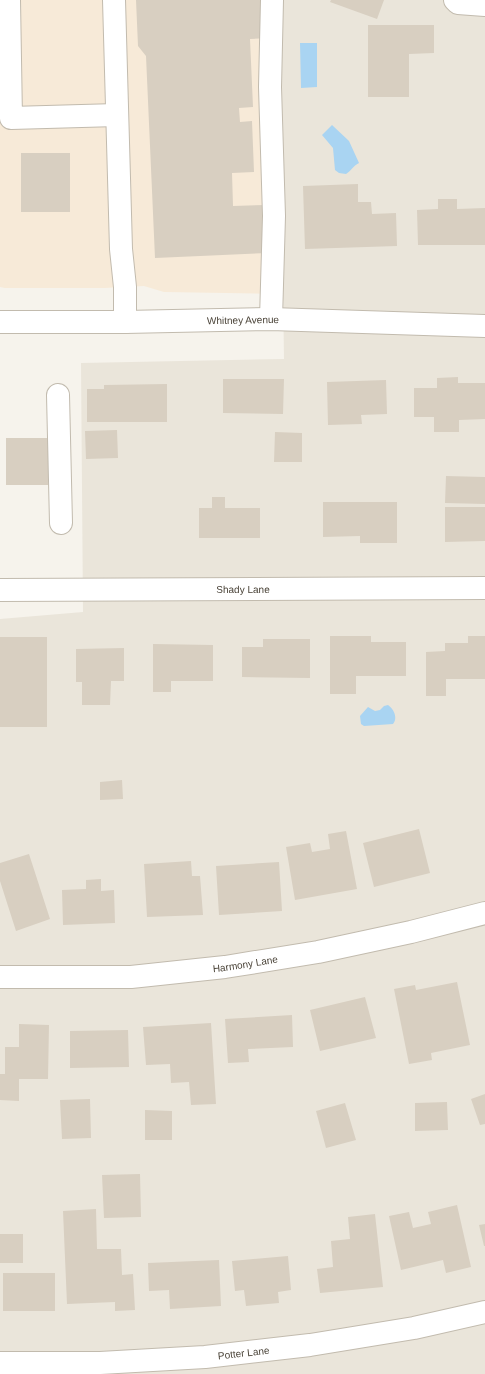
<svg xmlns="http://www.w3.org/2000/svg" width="485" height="1374" viewBox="0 0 485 1374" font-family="Arial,sans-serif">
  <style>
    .residential { fill: #eae5da }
    .commercial { fill: #f7ead8 }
    .water { fill: #a9d4f2 }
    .building { fill: #d8cfc1 }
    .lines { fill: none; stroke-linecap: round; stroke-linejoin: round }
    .minor-casing { stroke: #c2bbae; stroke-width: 24 }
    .minor { stroke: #fff; stroke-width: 22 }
    .labels { text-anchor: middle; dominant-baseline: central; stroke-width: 3.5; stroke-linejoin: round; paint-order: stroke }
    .street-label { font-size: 10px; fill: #4b4439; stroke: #fff }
  </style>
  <rect width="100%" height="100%" fill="#f6f3ec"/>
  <path class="residential" d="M279,0H485V1374H0V619L83,612L81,363L284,359Z"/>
  <path class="commercial" d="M0,0H276L280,294L164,292L144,286L104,288H5L0,287Z"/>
  <path class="water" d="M300,43H317V87L301,88Z
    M332,125L349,141L359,163C353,166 351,171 346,174L339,173L335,170L333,148L322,135Z
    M388,705C394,709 398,718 393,724L364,726L361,724L360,716L368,707L375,711L380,710L384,706Z"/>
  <path class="building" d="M136,0H269L270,38L250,39L253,107L239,108L240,122L252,121L254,172L232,173L233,206L266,205L268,253L155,258L146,56L138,46Z
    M331,0H384L377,19L330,2Z
    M368,25H434V53L409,54V97H368Z
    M21,153H70V212H21Z
    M358,184V202H371L372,214L396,213L397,246L305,249L303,186Z
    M438,199H457V209L485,208V245H418L417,210L438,209Z
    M458,377V383H485V419L459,420V432H434V417H414V388H437V378Z
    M223,379H284L283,414L223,413Z
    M386,380L387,414L361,415L362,424L328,425L327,382Z
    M167,384V422H87V389H104V385Z
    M117,430L118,458L86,459L85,431Z
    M275,432L302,433V462H274Z
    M6,438H48V485H6Z
    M446,476L485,477V504L445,503Z
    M212,497H225V508H260V538H199V508H212Z
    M323,502H397V543H360V536L323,537Z
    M445,507H485V541L445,542Z
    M330,636H371V642H406V676H356V694H330Z
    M468,636H485V679H446V696H426V652L445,651V643H468Z
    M0,637H47V727H0Z
    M263,639H310V678L242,677V647H263Z
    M153,644L213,645V681H171V692H153Z
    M124,648V681H111L110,705H82V682H76V649Z
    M122,780L123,799L100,800V782Z
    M419,829L430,873L374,887L363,843Z
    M346,831L357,889L295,900L286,847L310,843L312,852L330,849L328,834Z
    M29,854L50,919L16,931L0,881V863Z
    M191,861L192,876H200L203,915L147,917L144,864Z
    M279,862L282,911L219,915L216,866Z
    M101,879V891L114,890L115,923L63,925L62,890L86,889V880Z
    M457,982L470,1045L431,1053L432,1060L409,1064L394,989L415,985L416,990Z
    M365,997L376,1038L320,1051L310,1010Z
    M292,1015L293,1047L248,1049L249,1062L228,1063L225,1019Z
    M211,1023L216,1104L191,1105L189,1082L171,1083L170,1064L146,1065L143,1027Z
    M19,1024L49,1025L48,1079H19V1101L0,1100V1074H5V1047H19Z
    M128,1030L129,1067L70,1068V1031Z
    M485,1094V1124L480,1125L471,1099Z
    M90,1099L91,1138L62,1139L60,1100Z
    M447,1102L448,1130L415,1131V1103Z
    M345,1103L356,1140L326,1148L316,1111Z
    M145,1110L172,1111V1140H145Z
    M140,1174L141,1217L104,1218L102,1175Z
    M457,1205L471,1267L446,1273L443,1260L401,1270L389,1216L409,1212L413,1228L431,1224L428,1212Z
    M96,1209L97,1249H121L122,1275L133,1274L135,1310L115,1311V1302L67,1304L63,1211Z
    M375,1214L383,1287L320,1293L317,1269L333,1267L331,1241L350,1239L348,1217Z
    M485,1224V1246H484L479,1225Z
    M0,1234H23V1263H0Z
    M288,1256L291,1290L278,1292L279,1303L246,1306L244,1290L235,1291L232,1261Z
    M219,1260L221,1306L170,1309L169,1290L149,1291L148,1263Z
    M3,1273H55V1311H3Z"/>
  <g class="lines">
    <defs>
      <g id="minor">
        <path d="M9,0L11,118L117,115"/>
        <path d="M114,0L121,249L125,287V322"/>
        <path d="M455,0L458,3L485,5"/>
        <path d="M271,319L274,216L270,87L272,0"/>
        <path id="s1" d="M0,322H125L271,319L485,326"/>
        <path d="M58,395L61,523"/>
        <path id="s2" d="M0,590L485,588"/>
        <path id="s3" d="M0,977H131L225,967L318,952L411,932L485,913"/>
        <path id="s4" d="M0,1363H100L205,1357L310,1345L414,1328L485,1312"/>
      </g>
    </defs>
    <use href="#minor" class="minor-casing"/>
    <use href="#minor" class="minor"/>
  </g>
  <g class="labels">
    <g class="street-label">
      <text stroke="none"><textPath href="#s1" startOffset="243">Whitney Avenue</textPath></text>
      <text stroke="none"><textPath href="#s2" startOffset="243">Shady Lane</textPath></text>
      <text stroke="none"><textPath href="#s3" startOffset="246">Harmony Lane</textPath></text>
      <text stroke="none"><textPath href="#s4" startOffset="244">Potter Lane</textPath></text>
    </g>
  </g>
</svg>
